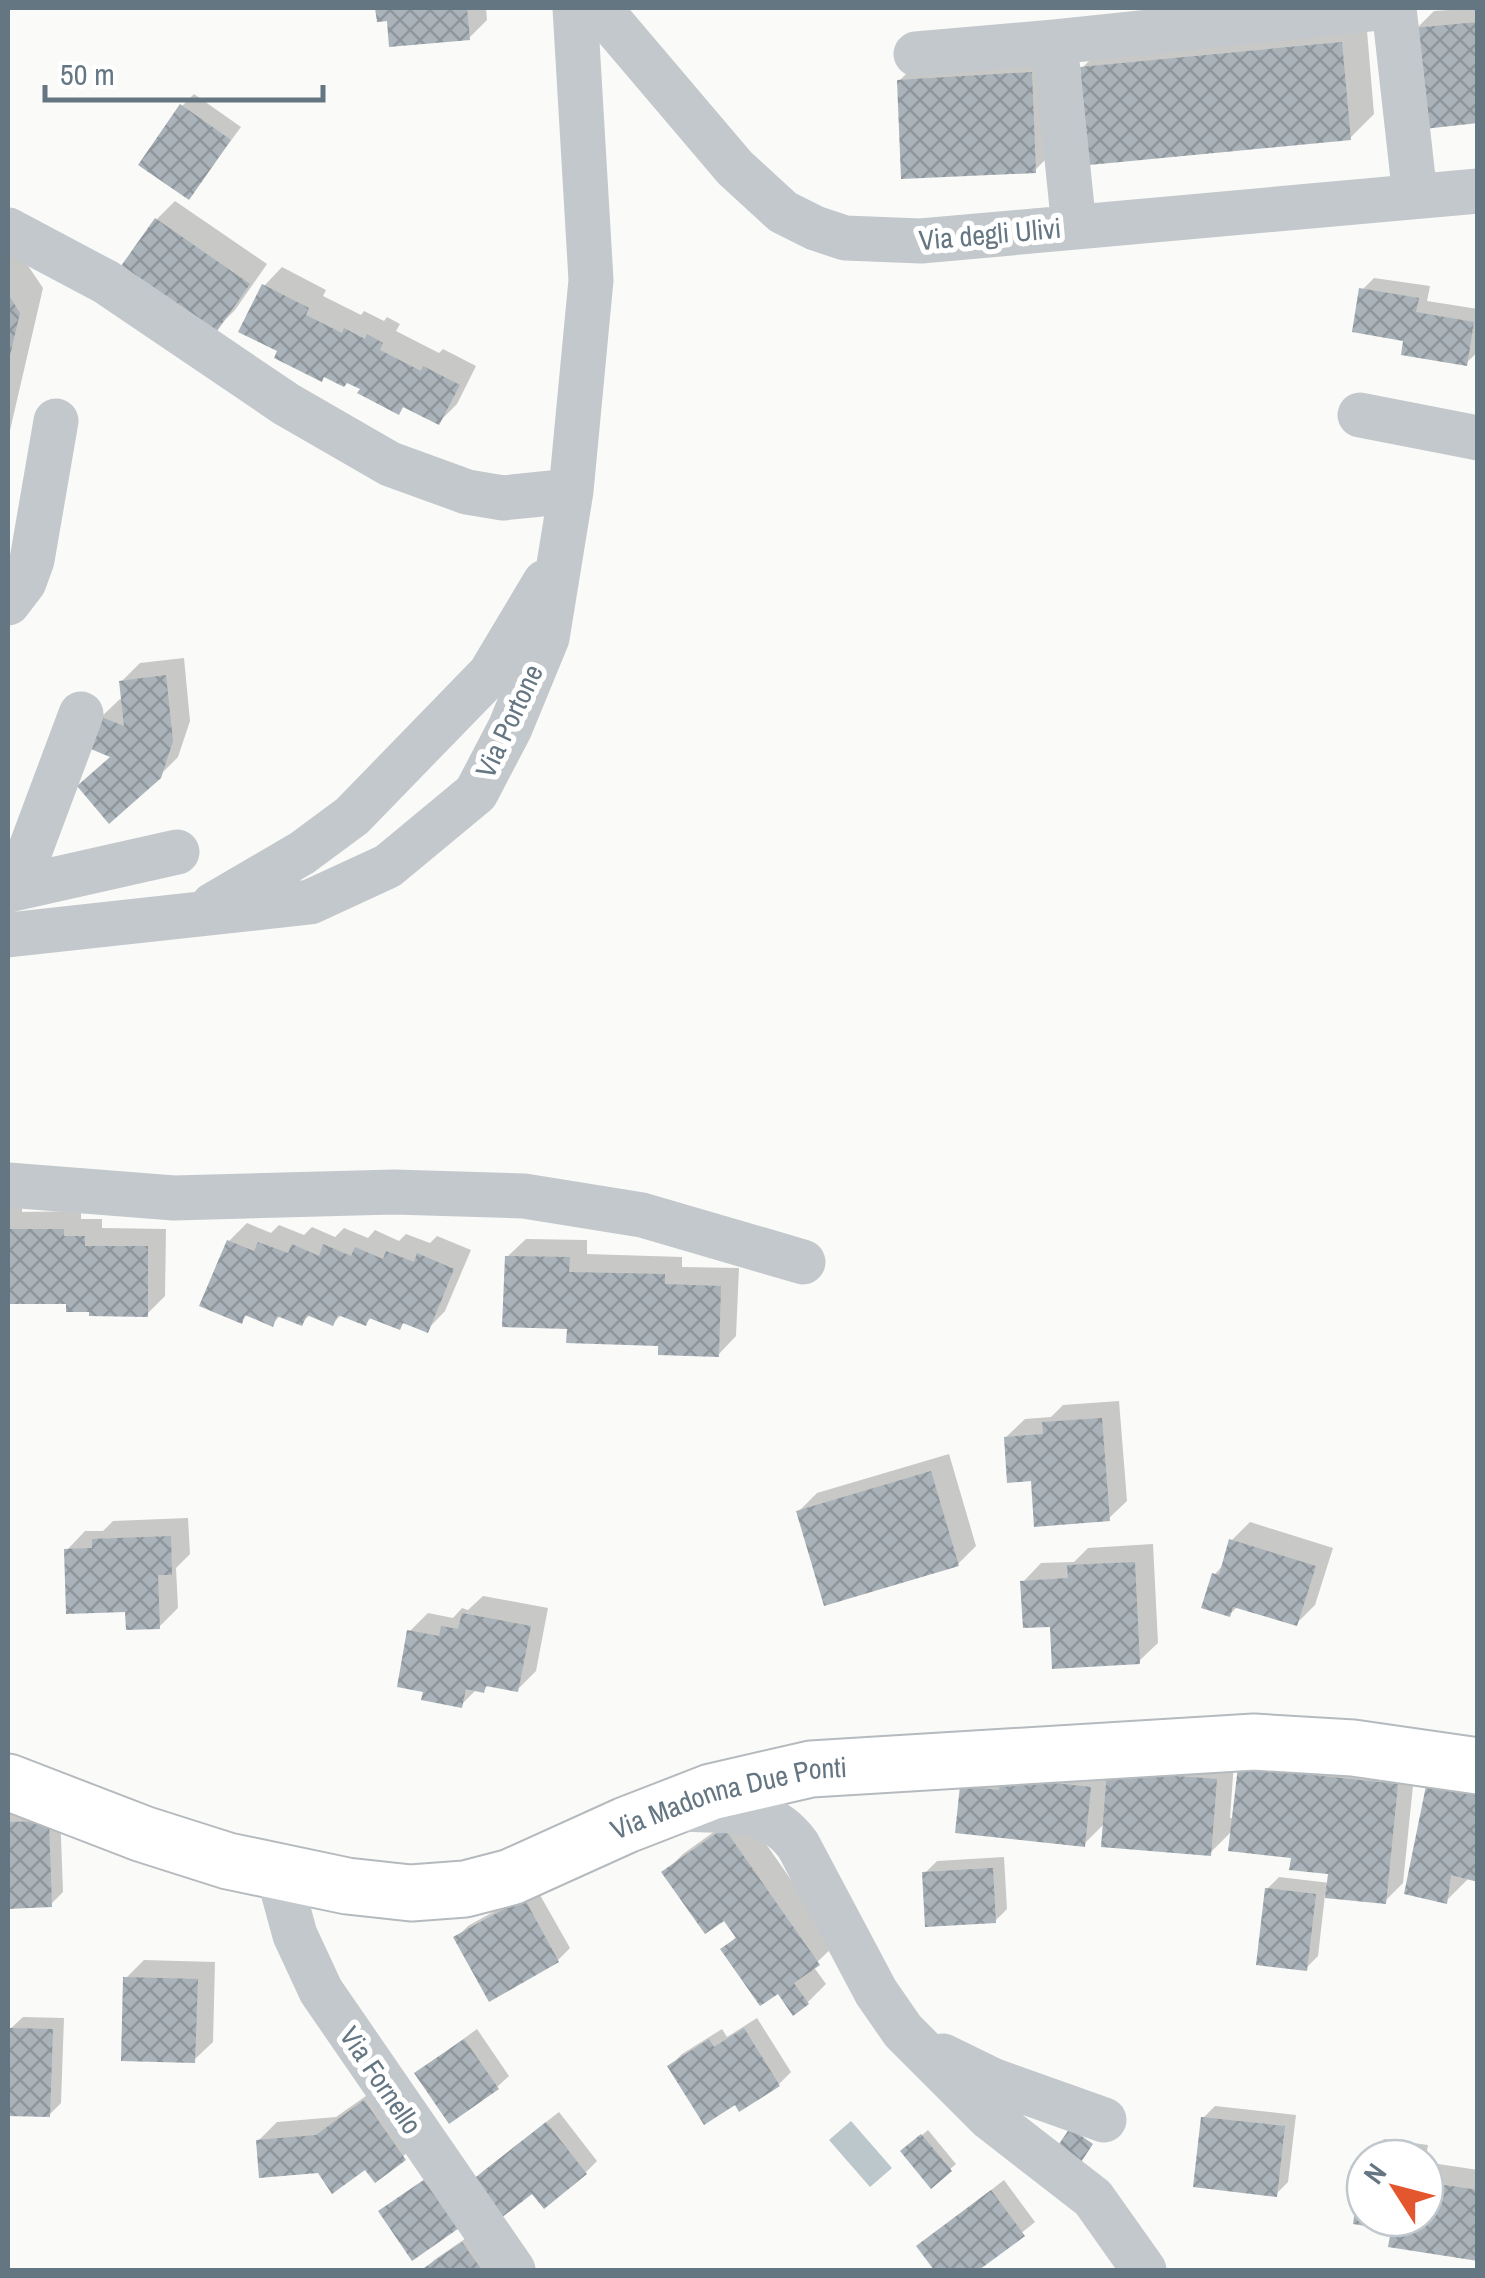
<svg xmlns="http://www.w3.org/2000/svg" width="1485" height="2278" viewBox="0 0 1485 2278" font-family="'Archivo Narrow',sans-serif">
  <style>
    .water { fill: #bbc7cb }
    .shadow { fill: #0003 }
    .building { fill: url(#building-cross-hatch) }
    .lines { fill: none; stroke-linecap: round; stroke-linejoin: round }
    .major-casing { stroke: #b5babe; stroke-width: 59 }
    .minor { stroke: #c3c8cc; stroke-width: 45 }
    .major { stroke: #fff; stroke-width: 55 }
    .labels { text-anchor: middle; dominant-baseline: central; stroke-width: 10; stroke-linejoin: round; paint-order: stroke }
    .street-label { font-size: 28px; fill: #657683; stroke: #fff }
  </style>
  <defs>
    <pattern id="building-cross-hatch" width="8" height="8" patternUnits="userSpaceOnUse" patternTransform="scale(2.5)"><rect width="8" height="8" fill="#aab3b9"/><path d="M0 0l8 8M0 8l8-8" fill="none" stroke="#8e969c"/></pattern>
  </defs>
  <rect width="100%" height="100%" fill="#fafaf8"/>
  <path class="water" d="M851,2121L892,2168L870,2187L829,2140Z"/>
  <path class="shadow" d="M378,8H486L487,20L469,38L389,18L379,19Z
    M1478,8V121L1416,29L1434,11Z
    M1366,19L1374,114L1350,138L1082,68L1107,43Z
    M1049,55L1053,152L1035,170L899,81L918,62Z
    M194,94L241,127L189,197L182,106Z
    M175,201L267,264L235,310L217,328L125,265L157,219Z
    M8,236L43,288L8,439Z
    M282,267L326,290L323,296L361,315L364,311L384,321L387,317L400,324L396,331L439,353L443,349L476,366L457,404L439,422L405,405L398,412L363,388L281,350L264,286Z
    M1374,278L1430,286L1427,301L1478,309V352L1466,363L1406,339L1362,290Z
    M184,658L190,721L178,757L159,776L113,755L101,717L120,699L124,701L121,682L140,663Z
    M8,1202H22V1212L81,1211V1219H102V1228L166,1229L165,1296L147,1314L92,1309L69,1301L8,1302Z
    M247,1223L271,1233L279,1225L304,1235L312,1227L335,1237L344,1228L368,1238L375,1230L399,1241L406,1234L430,1243L437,1236L471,1250L445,1311L427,1330L405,1321L399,1327L373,1316L366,1323L342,1314L333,1323L311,1314L301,1323L281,1315L272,1324L248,1314L241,1321L229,1241Z
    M526,1239L587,1240V1254L682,1257V1267L739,1268L736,1336L718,1355L569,1326L507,1257Z
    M1119,1401L1127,1501L1108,1519L1033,1478L1006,1437L1025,1419L1051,1417L1063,1405Z
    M949,1454L976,1546L958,1564L799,1511L817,1493Z
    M188,1518L190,1554L176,1568L178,1608L159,1627L128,1609L67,1550L85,1531H103L113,1521Z
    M1250,1522L1333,1548L1315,1605L1296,1624L1238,1606L1230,1614L1215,1574L1224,1564L1232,1540Z
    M1153,1544L1158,1643L1139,1661L1023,1582L1041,1563L1074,1562L1088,1548Z
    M483,1596L548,1608L536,1671L517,1690L489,1684L483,1690L477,1689L461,1705L426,1690L410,1631L428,1613L453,1618L462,1608L468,1610Z
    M1453,1758L1470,1877L1446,1901Z
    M1234,1762L1230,1818H1234L1240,1768L1415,1766L1403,1883L1385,1901L1325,1895L1318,1956L1306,1968L1267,1889L1279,1877L1330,1883L1331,1871L1233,1830L1210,1853L1105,1823L1084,1844L962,1787Z
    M60,1810L63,1892L51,1904L8,1906V1812Z
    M743,1811L836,1944L813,1966L826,1984L807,2003L778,1991L724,1949L737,1936L725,1917L665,1872L683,1854Z
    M1004,1857L1007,1909L995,1921L925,1873L937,1861Z
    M536,1888L570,1948L558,1960L456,1938L468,1926Z
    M144,1960L215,1962L213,2042L194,2060L126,1978Z
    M23,2017L64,2018L61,2103L49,2115L8,2113L10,2029Z
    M757,2018L791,2072L779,2084L740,2108L736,2102L670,2066L682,2054L722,2029L727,2037Z
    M477,2029L509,2076L497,2087L417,2073Z
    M383,2084L423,2140L375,2179L366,2166L319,2171L258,2141L277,2122L336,2117Z
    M1215,2106L1296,2115L1288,2182L1276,2194L1203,2118Z
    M559,2112L597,2161L585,2173L533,2190L482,2172Z
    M928,2130L956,2164L932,2185L909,2146Z
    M1384,2139L1428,2145L1425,2161V2158H1365Z
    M1365,2161V2218H1425V2162L1478,2170V2258L1394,2228L1355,2222Z
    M1004,2180L1035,2222L975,2270H937L919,2246Z
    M475,2232L502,2270H424L434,2260Z"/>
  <path class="building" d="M375,8H467L470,40L389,47L387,21L377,22Z
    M1478,22V123L1424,129L1413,28Z
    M1342,42L1351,140L1089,165L1080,67Z
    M1032,72L1036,173L901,179L897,80Z
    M180,104L231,140L189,200L138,165Z
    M155,218L250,284L217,331L121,266Z
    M262,284L309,308L306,315L342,333L344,328L365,339L367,334L383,343L380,350L421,371L423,366L460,385L439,425L403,407L399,415L357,393L360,389L347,383L344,387L324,377L322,382L274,358L277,351L238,332Z
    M1359,288L1419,298L1416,312L1474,322L1467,366L1401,355L1403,341L1352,332Z
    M8,294L20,313L9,360H8Z
    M166,675L173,741L161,778L109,824L77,786L110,757L86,747L99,716L124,726L119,681Z
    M8,1229H64V1236H85V1246H148V1317L89,1316V1312H66V1304H8Z
    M227,1240L254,1251L258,1242L288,1253L292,1244L319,1256L323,1244L351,1256L355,1247L383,1259L386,1251L414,1262L417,1253L454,1269L428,1333L403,1323L400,1330L369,1318L366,1326L338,1315L333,1326L307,1315L302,1326L277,1316L273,1327L245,1315L242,1324L199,1306Z
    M505,1256L570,1257L569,1272L665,1274V1284L721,1286L719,1357L658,1355V1346L566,1343L567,1329L502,1327Z
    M1102,1418L1110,1521L1034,1527L1031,1481L1007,1483L1004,1437L1043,1434L1042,1422Z
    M931,1471L959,1566L824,1606L796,1511Z
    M171,1536L172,1575H158L160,1629L126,1630L125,1612L66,1614L64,1549L92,1548V1539Z
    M1229,1539L1316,1566L1297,1626L1233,1607L1230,1617L1201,1608L1212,1573L1219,1575Z
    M1135,1562L1140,1664L1052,1669L1050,1627L1023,1628L1020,1581L1068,1578L1067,1565Z
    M462,1613L531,1626L518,1692L486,1686L484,1693L466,1689L462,1708L421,1700L423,1692L397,1687L407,1630L439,1636L441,1626L458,1629Z
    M1238,1767L1398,1784L1386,1904L1325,1898L1328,1874L1289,1870L1291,1858L1228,1851Z
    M1107,1771L1217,1779L1211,1856L1101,1847Z
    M1000,1777L1091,1787L1085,1847L955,1833L960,1786L999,1790Z
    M1427,1781L1478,1791V1882L1451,1875L1447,1904L1404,1894Z
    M49,1821L52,1907L8,1909V1822Z
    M724,1828L820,1965L794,1983L809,2004L793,2016L778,1994L760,2006L720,1949L736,1938L724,1921L705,1934L661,1872Z
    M993,1868L996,1923L925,1927L922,1872Z
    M1265,1888L1316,1894L1307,1971L1256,1965Z
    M524,1898L559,1962L489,2002L453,1937Z
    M123,1977L198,1979L195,2063L121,2061Z
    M8,2028L53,2029L50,2117L8,2116Z
    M744,2028L780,2086L739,2112L735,2105L704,2125L667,2066L709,2039L714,2047Z
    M464,2039L499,2089L449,2124L414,2073Z
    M364,2100L406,2160L375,2183L365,2170L332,2194L318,2173L259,2178L256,2140L316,2135Z
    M1201,2117L1285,2126L1277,2197L1193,2187Z
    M546,2122L587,2174L544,2209L532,2194L496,2222L467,2184Z
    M1070,2128L1093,2144L1081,2162L1057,2147Z
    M921,2134L952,2171L931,2189L900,2151Z
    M1363,2159L1365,2218H1425V2182L1478,2190V2261L1388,2247L1391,2230L1353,2224Z
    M428,2177L462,2226L412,2261L378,2211Z
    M991,2190L1025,2236L979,2270H934L916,2246Z
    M462,2242L482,2270H421Z"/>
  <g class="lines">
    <defs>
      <g id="major">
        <path id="s1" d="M8,1782L143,1834L228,1861L347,1886L411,1893L465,1889L511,1877L626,1825L711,1792L811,1769L1254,1742L1353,1748L1478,1766"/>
      </g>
    </defs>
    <use href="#major" class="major-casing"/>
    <path class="minor" d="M599,8L735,168L783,212L815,228L845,238L921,241L1478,191
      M1394,8L1415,196
      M916,54L1055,42
      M1074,227L1055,42L1378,8
      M8,230L106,282L286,404L390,464L467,492L503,498L571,491
      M1360,415L1478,438
      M8,603L24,582L32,560L56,421
      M16,888L81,714
      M8,890L177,852
      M213,905L302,853L352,816L490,674L545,582
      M8,935L310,902L388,866L476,793L510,728L547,638L571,491L591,280L575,8
      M8,1185L174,1198L394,1192L524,1196L642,1215L803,1262
      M684,1809C730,1812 768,1804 798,1845L876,1992L903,2031L990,2118L1093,2198L1144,2270
      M278,1873L295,1935L321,1991L513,2270
      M943,2056L992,2080L1104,2120"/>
    <use href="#major" class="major"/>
  </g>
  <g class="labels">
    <g class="street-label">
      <text transform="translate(990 234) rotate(-5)">Via degli Ulivi</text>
      <text transform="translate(509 721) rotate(-65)">Via Portone</text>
      <text stroke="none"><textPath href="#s1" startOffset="755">Via Madonna Due Ponti</textPath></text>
      <text transform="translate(381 2080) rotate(56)">Via Fornello</text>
    </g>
  </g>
  <rect width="1485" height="2278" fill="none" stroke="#657683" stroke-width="20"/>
  <g transform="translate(1395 2188) rotate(306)"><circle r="48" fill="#ffffff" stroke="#c1c8cd" stroke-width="2.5"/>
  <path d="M0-8L18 38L0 25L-18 38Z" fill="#e4572e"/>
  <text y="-15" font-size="28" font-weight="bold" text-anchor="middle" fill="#657683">N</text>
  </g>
  <path d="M45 85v15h278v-15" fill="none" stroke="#657683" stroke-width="5"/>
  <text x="60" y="85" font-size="30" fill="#657683" stroke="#ffffff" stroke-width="8" paint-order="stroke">50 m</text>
</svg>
